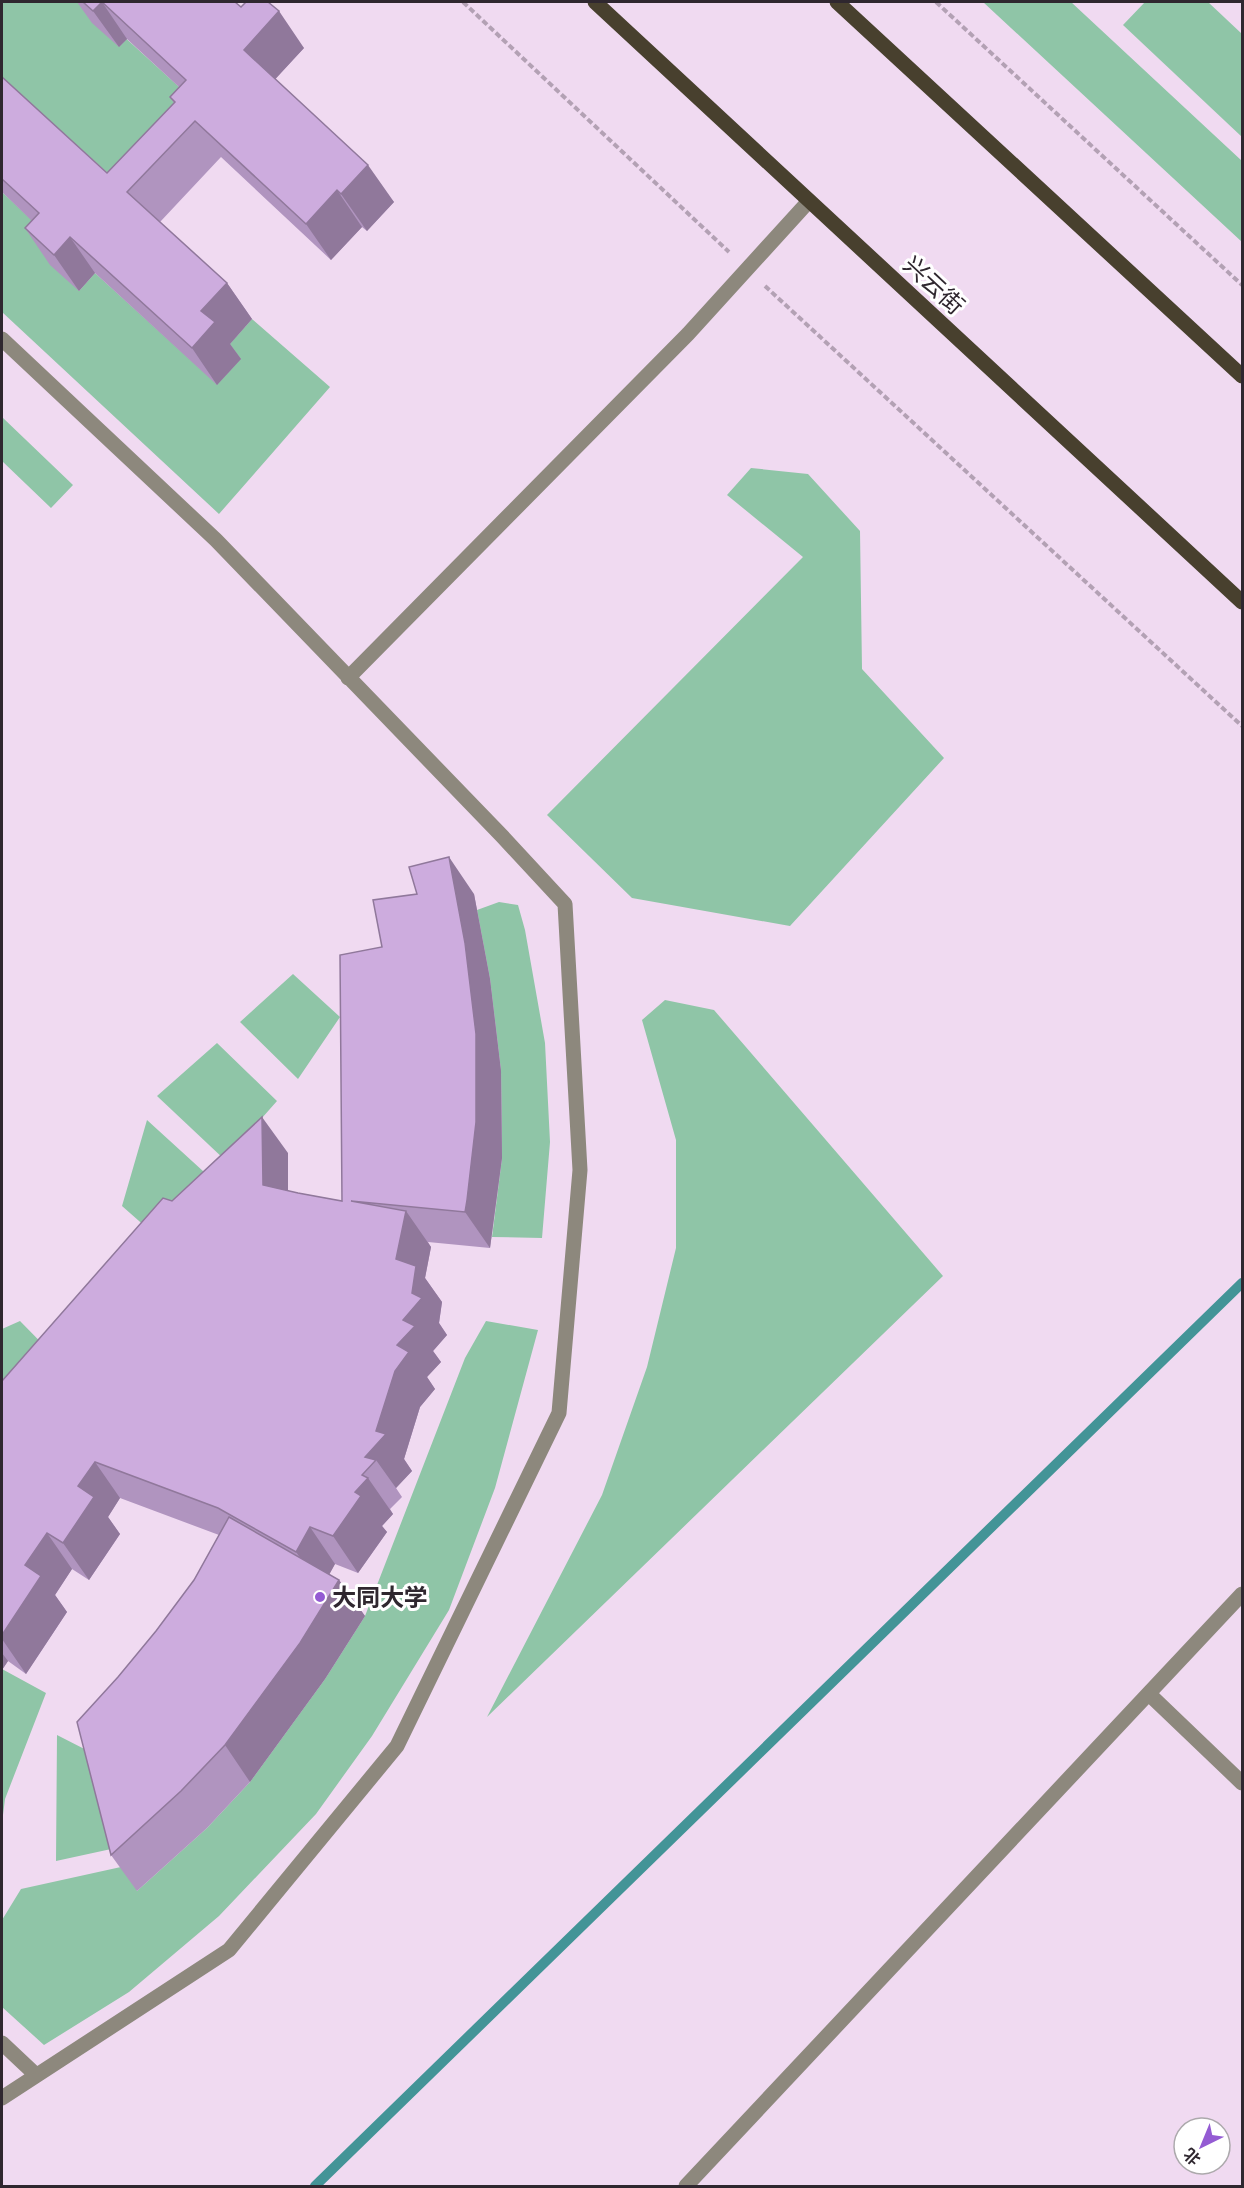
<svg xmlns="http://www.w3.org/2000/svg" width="1244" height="2188" viewBox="0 0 1244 2188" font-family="Jost,'Noto Sans SC',sans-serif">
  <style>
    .green { fill: #8fc5a7 }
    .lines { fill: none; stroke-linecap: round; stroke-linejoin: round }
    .stream { stroke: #439497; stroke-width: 10 }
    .path { stroke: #b3a1b4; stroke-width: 4; stroke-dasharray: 6 3; stroke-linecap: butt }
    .minor { stroke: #8d887d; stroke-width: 15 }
    .major { stroke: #48402e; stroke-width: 15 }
    .wall { fill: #b094bf }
    .shaded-wall { fill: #90789b }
    .building { fill: #cdacde; stroke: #90789b; stroke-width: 1.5 }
    .poi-dot { fill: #945bd3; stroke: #fff; stroke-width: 2 }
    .labels { text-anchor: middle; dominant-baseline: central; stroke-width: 6; stroke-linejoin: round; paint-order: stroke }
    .street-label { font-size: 24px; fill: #2f272f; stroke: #fff }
    .poi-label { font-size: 24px; font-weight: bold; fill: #2f272f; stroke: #fff; text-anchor: start }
  </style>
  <rect width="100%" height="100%" fill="#f0daf1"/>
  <path class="green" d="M2,2H86L211,116L140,202L2,78Z
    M983,2H1071L1242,161V242Z
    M1145,2H1208L1242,34V137L1123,25Z
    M2,192L64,250L79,291L95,273L217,384L240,359L227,347L252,319L330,387L219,514L2,312Z
    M2,417L73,485L51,508L2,461Z
    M751,468L808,474L860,531L862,669L944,758L790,926L632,898L547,815L803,557L727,495Z
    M499,902L518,905L525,930L545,1043L550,1142L542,1238L492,1237L502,1158L501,1071L490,979L477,910Z
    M293,974L340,1017L298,1079L240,1022Z
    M665,1000L714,1010L943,1276L487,1717L602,1495L647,1367L676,1248V1140L642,1020Z
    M217,1043L277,1101L225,1160L157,1096Z
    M147,1120L215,1182L164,1243L122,1206Z
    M20,1321L73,1375L2,1402V1329Z
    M486,1321L538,1330L495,1488L449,1610L372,1736L316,1814L219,1916L129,1992L44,2045L2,2007V1920L21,1889L130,1865L137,1891L207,1828L250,1782L325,1679L365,1616L465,1358Z
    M2,1669L46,1693L5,1799L2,1823Z
    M57,1735L102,1758L125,1846L56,1861Z"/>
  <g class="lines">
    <path class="stream" d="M315,2186L1242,1283"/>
    <path class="path" d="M463,2L729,252
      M936,2L1242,285
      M765,286L1242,726"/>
    <path class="minor" d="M2,339L216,540L502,836L565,904L580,1170L559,1413L397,1746L229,1950L2,2098
      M348,678L688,334L809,201
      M1149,1694L1242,1783
      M2,2043L36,2075
      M686,2186L1242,1594"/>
    <path class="major" d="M595,2L1242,602
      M837,2L1242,376"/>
  </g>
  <path class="wall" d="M77,2H235L241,7L304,48L275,79L394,202L367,231L362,227L331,260L221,157L160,222L227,283L252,319L230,344L241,359L217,385L95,273L79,291L50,265L25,228L32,221L2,192V77L107,173L174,103L170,97L179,87L127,39L119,47L92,23Z
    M474,894L490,979L501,1071L502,1158L490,1248L428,1242L431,1247L425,1278L442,1302L439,1323L447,1335L433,1351L441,1362L427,1377L435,1389L420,1407L404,1459L412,1471L396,1488L402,1497L390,1509L393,1514L382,1526L387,1532L358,1573L335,1564L329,1574L339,1580L365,1616L325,1679L250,1782L207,1828L137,1891L111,1855L118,1677L156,1631L194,1580L219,1535L120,1498L108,1517L120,1534L89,1580L72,1569L55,1595L67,1612L26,1674L8,1661L2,1670V1381L172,1201L288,1153V1191L342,1201L382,947Z"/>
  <path class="shaded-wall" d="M102,2L127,39L119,47L93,11Z
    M279,11L304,48L269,86L244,50Z
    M368,165L394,202L367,231L341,194Z
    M337,190L362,227L331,260L306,224Z
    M70,237L95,273L79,291L54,255Z
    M227,283L252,319L230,344L241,359L217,385L192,348L201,311Z
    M449,857L474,894L490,979L501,1071L502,1158L490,1248L465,1212Z
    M262,1117L288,1153V1221L263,1185Z
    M406,1211L431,1247L425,1278L442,1302L439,1323L447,1335L433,1351L441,1362L427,1377L435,1389L420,1407L404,1459L412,1471L396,1488L376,1460L365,1457L376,1431L403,1320L412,1293L396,1259Z
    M95,1462L120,1498L108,1517L120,1534L89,1580L63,1543L78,1486Z
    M368,1478L393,1514L382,1526L387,1532L358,1573L333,1536L355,1492Z
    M310,1527L335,1564L322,1588L296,1552Z
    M47,1533L72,1569L55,1595L67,1612L26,1674L2,1639V1635L25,1565Z
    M339,1580L365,1616L325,1679L250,1782L225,1745Z
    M2,1653L8,1661L2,1670Z"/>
  <path class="building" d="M83,2H235L241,7L246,2H268L279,11L244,50L368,165L341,194L337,190L306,224L195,121L127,192L227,283L201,311L215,322L192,348L70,237L54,255L25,228L39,213L2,179V77L107,173L175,102L170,97L186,80L102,2L93,11Z
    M449,857L465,943L476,1034V1122L467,1200L465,1212L351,1201L406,1211L396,1259L416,1266L412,1293L422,1298L403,1320L415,1326L397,1345L409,1352L395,1371L376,1431L386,1434L365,1457L376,1460L362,1475L368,1478L355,1492L361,1496L333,1536L310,1527L296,1552L218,1508L95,1462L78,1486L94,1497L63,1543L47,1533L25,1565L41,1576L2,1635V1381L163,1198L172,1201L262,1117L263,1185L298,1193L342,1201L340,955L382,947L373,900L417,894L409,867Z
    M229,1517L339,1580L300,1643L225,1745L181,1791L111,1855L77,1722L118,1677L156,1631L194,1580Z"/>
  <circle class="poi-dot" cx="320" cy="1597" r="6"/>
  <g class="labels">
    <g class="street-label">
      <text transform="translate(934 285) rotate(43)">兴云街</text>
    </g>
    <g class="poi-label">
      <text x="332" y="1597">大同大学</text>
    </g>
  </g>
  <rect width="1244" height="2188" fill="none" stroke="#2f272f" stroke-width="6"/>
  <g transform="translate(1202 2146) rotate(223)"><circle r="28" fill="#ffffff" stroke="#aca9ac" stroke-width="1.5"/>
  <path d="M0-4.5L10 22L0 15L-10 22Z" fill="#945bd3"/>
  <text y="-9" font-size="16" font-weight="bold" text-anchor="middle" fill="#2f272f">北</text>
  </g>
</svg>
